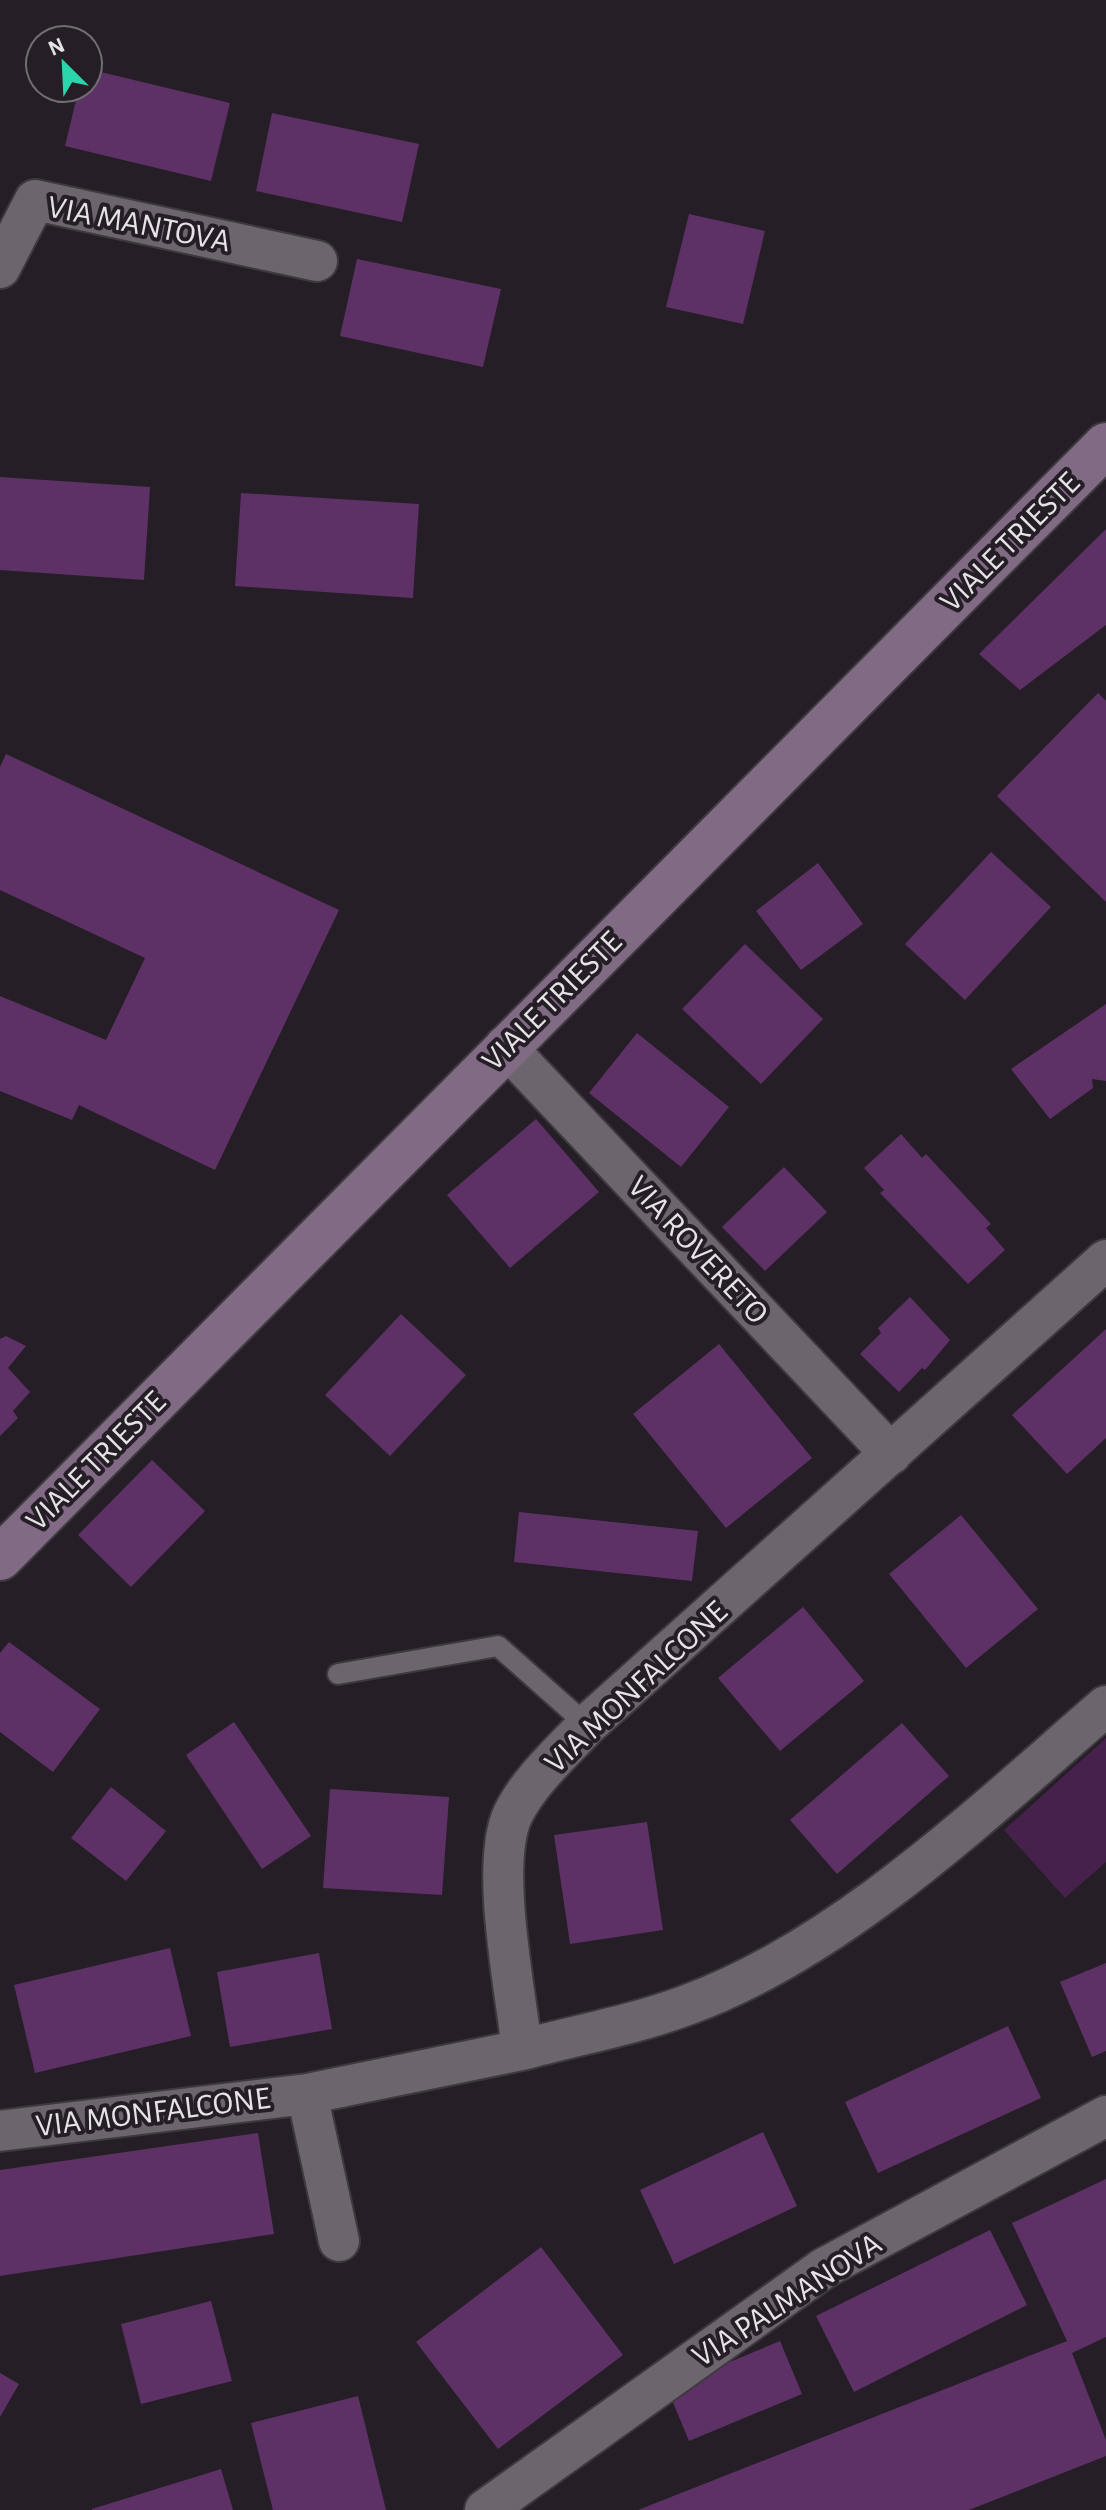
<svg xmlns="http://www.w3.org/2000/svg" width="1106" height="2510" viewBox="0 0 1106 2510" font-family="'Alegreya Sans',sans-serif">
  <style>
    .green { fill: #45214c }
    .building { fill: #5e3166 }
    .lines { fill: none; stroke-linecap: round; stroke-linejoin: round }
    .lane-casing { stroke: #3e383f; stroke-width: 24 }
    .street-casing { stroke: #3e383f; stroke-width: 44 }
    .secondary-casing { stroke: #3e383f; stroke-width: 48 }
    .lane { stroke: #6d656e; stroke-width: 20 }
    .street { stroke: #6d656e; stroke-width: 40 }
    .secondary { stroke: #806a84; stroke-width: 44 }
    .labels { text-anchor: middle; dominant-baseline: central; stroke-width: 8; stroke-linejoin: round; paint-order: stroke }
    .street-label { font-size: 32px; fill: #e6e2e7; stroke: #251e26 }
  </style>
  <rect width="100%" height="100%" fill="#251e26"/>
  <path class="green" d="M1106,1738V1862L1065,1898L1004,1830Z"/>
  <path class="building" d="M88,69L230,103L211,181L65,146L79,88H88Z
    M272,113L419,144L402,222L256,191Z
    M689,214L765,231L743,324L666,307Z
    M357,259L501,289L483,367L340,336Z
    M0,477L150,487L144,580L0,570Z
    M241,493L419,504L413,598L235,586Z
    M1106,529V625L1020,690L979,654Z
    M1098,693L1106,701V902L997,796Z
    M6,754L339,910L215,1170L79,1105L72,1120L0,1091V996L106,1040L145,958L0,890V767Z
    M991,852L1051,907L965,1000L905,944Z
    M818,863L863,924L801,970L756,911Z
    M745,944L823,1019L761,1084L682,1009Z
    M1106,1004V1081L1092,1079L1093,1088L1050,1119L1011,1069Z
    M637,1033L729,1107L681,1167L589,1093Z
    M536,1119L599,1192L510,1268L447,1195Z
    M901,1134L922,1158L926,1154L991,1224L986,1228L1005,1250L968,1284L880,1193L884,1190L864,1168Z
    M784,1167L827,1212L765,1271L722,1227Z
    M910,1297L950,1340L925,1370L922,1368L899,1392L860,1354L881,1333L878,1328Z
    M401,1314L466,1375L390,1456L325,1395Z
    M1106,1329V1438L1067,1474L1012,1415Z
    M6,1336L26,1346L8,1368L30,1392L13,1411L18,1418L0,1436V1339Z
    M719,1344L812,1458L726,1528L633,1414Z
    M152,1460L205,1511L131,1587L78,1535Z
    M519,1512L698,1531L692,1581L514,1562Z
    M961,1515L1038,1609L966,1668L889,1574Z
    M803,1607L864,1681L780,1751L718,1678Z
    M9,1642L100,1709L53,1772L0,1732V1653Z
    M234,1722L311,1836L262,1869L186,1755Z
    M902,1723L949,1776L837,1874L790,1820Z
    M111,1787L166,1831L126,1881L71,1838Z
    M330,1789L449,1797L442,1895L323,1888Z
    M647,1822L663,1930L570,1944L554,1835Z
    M170,1948L191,2036L35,2073L14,1985Z
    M319,1953L332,2029L230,2047L217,1972Z
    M1106,1963V2051L1092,2057L1060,1982Z
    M1008,2026L1041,2098L878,2173L845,2102Z
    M763,2132L797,2206L674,2264L640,2190Z
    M258,2133L274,2234L0,2276V2170Z
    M1106,2179V2337L1072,2353L1106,2440V2456L969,2510H638L1067,2341L1012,2223Z
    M990,2230L1027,2305L854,2392L816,2316Z
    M541,2247L623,2355L498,2449L416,2342Z
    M211,2301L232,2381L141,2404L121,2324Z
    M780,2341L802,2394L689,2441L667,2388Z
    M0,2373L19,2384L0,2417Z
    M358,2396L386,2510H273L251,2423Z
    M221,2469L233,2510H92V2509Z"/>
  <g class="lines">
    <defs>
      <path id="lane" d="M338,1674L498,1646L587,1725"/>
      <path id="street" d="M0,268L35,200L317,261
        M505,1046L891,1454
        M522,2050C576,2035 634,2025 687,2005C841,1949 983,1812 1106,1706
        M307,2094L339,2241
        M0,2131L307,2094L522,2050C516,1992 489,1865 513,1814C529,1781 562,1752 587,1725L1106,1260
        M485,2510L824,2268L1106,2116"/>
      <path id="secondary" d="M0,1558L1106,445"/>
    </defs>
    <use href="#lane" class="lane-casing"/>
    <use href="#street" class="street-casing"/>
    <use href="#secondary" class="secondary-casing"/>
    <use href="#lane" class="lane"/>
    <use href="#street" class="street"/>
    <use href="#secondary" class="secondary"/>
  </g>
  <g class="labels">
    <g class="street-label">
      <text transform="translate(139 224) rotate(11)">VIA MANTOVA</text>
      <text transform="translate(1010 542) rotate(-45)">VIALE TRIESTE</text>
      <text transform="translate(552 1001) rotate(-45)">VIALE TRIESTE</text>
      <text transform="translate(698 1250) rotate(47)">VIA ROVERETO</text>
      <text transform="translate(96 1461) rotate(-45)">VIALE TRIESTE</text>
      <text transform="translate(636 1687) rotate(-43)">VIA MONFALCONE</text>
      <text transform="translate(153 2112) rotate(-7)">VIA MONFALCONE</text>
      <text transform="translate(787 2300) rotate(-33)">VIA PALMANOVA</text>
    </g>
  </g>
  <g transform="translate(64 64) rotate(336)"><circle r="38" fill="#251e26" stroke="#726c73" stroke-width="2"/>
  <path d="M0-6L14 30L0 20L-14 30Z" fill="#2bd5ac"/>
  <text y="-12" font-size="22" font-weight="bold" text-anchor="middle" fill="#e6e2e7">N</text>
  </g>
</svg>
